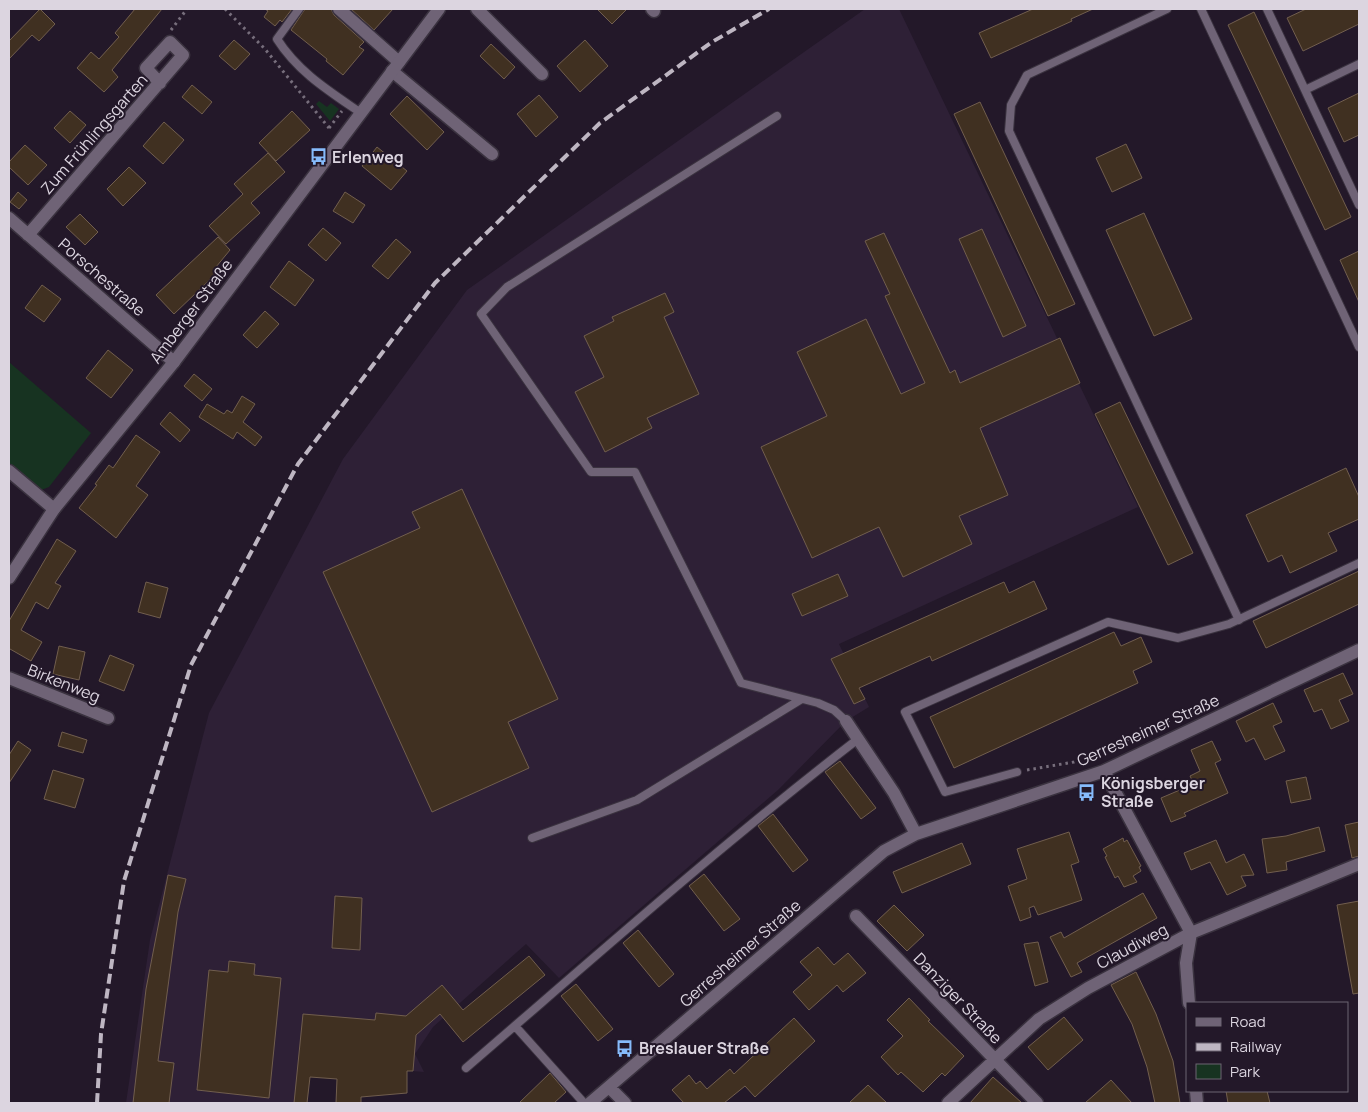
<svg xmlns="http://www.w3.org/2000/svg" width="1368" height="1112" viewBox="0 0 1368 1112" font-family="Manrope,sans-serif">
  <style>
    .built { fill: #2e2036 }
    .green { fill: #173321 }
    .building { fill: #403021; stroke: #715e4e }
    .lines { fill: none; stroke-linecap: round; stroke-linejoin: round }
    .service-casing { stroke: #3a323f; stroke-width: 10 }
    .minor-casing { stroke: #3a323f; stroke-width: 15 }
    .tertiary-casing { stroke: #3a323f; stroke-width: 15 }
    .path { stroke: #776e7c; stroke-width: 3; stroke-dasharray: 2.5 4; stroke-linecap: butt }
    .service { stroke: #6f6376; stroke-width: 8 }
    .minor { stroke: #6f6376; stroke-width: 12 }
    .tertiary { stroke: #6f6376; stroke-width: 12 }
    .rail { stroke: #beb6c2; stroke-width: 4; stroke-dasharray: 10 5; stroke-linecap: butt }
    .labels { text-anchor: middle; dominant-baseline: central; stroke-width: 4; stroke-linejoin: round; paint-order: stroke }
    .street-label { font-size: 16px; fill: #dcd5e0; stroke: #231829 }
    .poi-label { font-size: 16px; font-weight: bold; fill: #dcd5e0; stroke: #231829; text-anchor: start }
  </style>
  <rect width="100%" height="100%" fill="#231829"/>
  <path class="built" d="M865,9H899L1138,507L839,644L869,707L846,721L778,790L559,978L526,944L433,1027L415,1054L424,1072L300,1062L296,1103H126L150,940L209,713L343,459L467,290Z"/>
  <path class="green" d="M319,101L327,107L331,103L339,109L330,121L316,104Z
    M9,362L91,433L49,487L41,490L9,464Z"/>
  <path class="building" d="M40,9L55,24L39,41L32,35L9,59V41Z
    M135,9H162L112,70L118,77L104,92L77,68L91,52L99,59L119,37L115,33Z
    M265,9H292L282,22L280,20L275,26L264,17L268,11Z
    M305,9H331L334,15L364,42L359,47L364,50L343,75L326,61L327,59L291,30Z
    M351,9H393L374,30Z
    M597,9H627L612,24Z
    M1033,9H1093L1071,19L1072,21L991,58L979,33Z
    M1306,9H1359V24L1303,51L1287,18Z
    M1254,12L1351,217L1325,230L1228,25Z
    M234,40L250,54L235,70L219,56Z
    M585,40L608,66L580,92L557,66Z
    M491,44L515,67L504,79L480,56Z
    M192,85L212,102L202,114L182,97Z
    M1359,93V135L1344,142L1328,108Z
    M539,95L558,117L536,137L517,114Z
    M407,96L444,132L427,150L390,114Z
    M980,102L1075,304L1048,316L954,114Z
    M70,111L86,125L70,143L54,128Z
    M292,111L310,130L276,161L259,143Z
    M164,122L184,140L163,164L143,146Z
    M1126,144L1142,178L1112,192L1096,158Z
    M25,145L47,165L28,185L9,167V162Z
    M377,147L407,171L391,190L362,166Z
    M268,153L285,172L251,203L260,213L226,244L209,226L243,194L234,184Z
    M129,167L146,183L123,206L107,189Z
    M18,192L27,200L19,209L10,202Z
    M345,192L365,205L353,223L333,211Z
    M1144,213L1192,319L1154,336L1106,230Z
    M80,214L98,232L85,245L66,227Z
    M323,228L341,243L326,261L308,245Z
    M982,229L1026,326L1003,337L959,239Z
    M884,233L950,373L955,370L960,383L1060,338L1080,383L980,428L1008,495L959,516L972,544L903,577L879,527L812,558L761,447L827,416L797,352L866,319L901,394L925,383L885,296L890,294L865,241Z
    M218,237L230,250L216,267L220,270L174,314L156,295Z
    M396,239L411,252L388,279L372,266Z
    M1359,251V302L1340,260Z
    M289,261L314,280L295,306L270,287Z
    M42,285L61,299L44,322L25,308Z
    M665,293L674,312L664,317L699,394L647,418L652,428L605,452L575,392L604,377L584,336L614,321L612,317Z
    M265,311L279,324L257,348L243,335Z
    M108,350L133,370L111,398L86,378Z
    M194,374L212,389L202,401L184,386Z
    M242,396L255,404L243,422L262,437L255,446L237,432L233,439L199,417L207,404L224,414L227,410L232,413Z
    M1120,402L1193,553L1168,565L1095,414Z
    M170,412L190,430L180,442L160,424Z
    M136,435L160,452L136,486L148,495L116,538L79,508L97,485L95,484L109,465L113,468Z
    M1346,468L1359,497V519L1328,533L1337,551L1290,573L1282,555L1268,562L1246,515Z
    M462,489L558,699L508,722L529,768L432,812L323,572L420,528L412,512Z
    M57,539L76,551L55,583L61,586L48,609L36,602L21,630L42,642L31,661L10,649L9,651V621Z
    M1359,571V604L1266,648L1253,621Z
    M838,574L848,596L802,616L792,594Z
    M1034,581L1047,609L932,661L930,656L859,688L865,699L854,704L831,659L1004,582L1009,593Z
    M146,582L168,588L160,618L138,612Z
    M1114,632L1121,646L1141,637L1152,662L1133,671L1138,683L954,768L930,717Z
    M59,646L85,652L79,680L53,674Z
    M110,655L134,665L124,691L99,681Z
    M1343,673L1353,694L1339,700L1349,721L1331,729L1322,709L1314,712L1304,690Z
    M1273,703L1282,722L1273,726L1285,751L1265,760L1254,738L1246,742L1236,721Z
    M62,732L87,740L83,753L58,746Z
    M18,741L31,750L9,783V755Z
    M1212,741L1221,760L1215,763L1228,793L1184,813L1186,816L1171,822L1161,798L1194,784L1190,776L1200,771L1191,750Z
    M840,761L876,808L861,819L825,772Z
    M53,770L84,779L75,808L44,799Z
    M1306,777L1311,799L1291,803L1286,781Z
    M773,814L808,860L793,872L758,826Z
    M1359,822V856L1352,858L1345,825Z
    M1319,827L1325,851L1286,862L1287,870L1267,873L1262,839L1286,836Z
    M1069,832L1079,862L1071,865L1082,900L1038,915L1034,906L1029,908L1031,917L1020,921L1008,886L1027,879L1017,849Z
    M1123,838L1124,842L1127,840L1141,866L1139,867L1141,871L1133,876L1137,882L1124,887L1118,876L1115,878L1105,857L1107,856L1103,849Z
    M1216,840L1226,863L1244,854L1254,875L1241,876L1246,886L1227,895L1210,862L1191,870L1184,853Z
    M962,843L971,864L902,893L893,872Z
    M704,874L740,919L724,931L689,886Z
    M168,875L186,879L178,912L158,1061L174,1063L169,1103H133L146,989Z
    M1143,893L1157,918L1077,963L1082,972L1071,977L1050,937L1061,932L1064,938Z
    M335,896L362,898L360,950L332,948Z
    M1359,901V993L1353,994L1337,905Z
    M894,905L924,935L907,951L877,921Z
    M638,930L674,974L659,987L623,943Z
    M1038,942L1048,982L1035,986L1024,944Z
    M818,947L834,965L848,953L866,973L843,992L837,985L809,1010L793,992L812,975L800,962Z
    M529,956L545,975L463,1042L440,1014L416,1035L413,1071H407V1093L361,1097V1103H336L337,1079L310,1077L307,1103H294L303,1014L375,1020L376,1013L406,1016L442,985L463,1010Z
    M229,961L255,964L254,975L281,978L269,1098L197,1090L209,970L228,972Z
    M1136,972L1156,1014L1173,1061L1180,1103H1155L1147,1067L1132,1024L1111,985Z
    M576,984L613,1029L598,1041L561,996Z
    M909,998L930,1020L928,1021L964,1056L945,1076L942,1073L923,1092L901,1072L898,1075L881,1057L903,1036L887,1020Z
    M1064,1017L1083,1040L1048,1070L1028,1047Z
    M794,1018L815,1041L755,1097L745,1086L724,1103H684L672,1090L689,1075L696,1084L700,1081L707,1089L730,1069L734,1074Z
    M550,1073L566,1092L554,1103H519Z
    M993,1077L1022,1103H970Z
    M1111,1080L1132,1103H1085Z
    M868,1085L887,1103H849Z
    M1226,1091H1267L1270,1103H1228Z"/>
  <g class="lines">
    <defs>
      <path id="service" d="M299,9L277,39C298,72 329,91 361,113
        M1167,9L1027,75L1011,105L1009,131L1239,620
        M1201,9L1359,347
        M1267,9L1359,205
        M1305,90L1359,64
        M777,116L507,287L481,314L591,472H635L741,683L818,703L834,710L846,721
        M1017,772L945,792L905,712L1108,622L1178,638L1229,624L1359,563
        M532,838L637,800L800,700
        M515,1026L584,1103
        M466,1068C595,957 723,843 858,739"/>
      <path id="minor" d="M339,9L399,62
        M477,9L542,74
        M652,9L654,11
        M392,71L492,154
        M9,218L174,362
        M28,235L183,55L170,42L146,68L160,83
        M9,471L54,509
        M9,678L108,718
        M846,721L894,793L916,834
        M1104,771L1191,933L1186,963L1189,1003
        M856,916L1037,1103
        M609,1087L625,1103
        M1196,1091L1197,1103
        M590,1103L884,851L916,834L1104,771L1359,650
        M948,1103L1039,1019L1088,988L1191,933L1359,864"/>
      <path id="tertiary" d="M9,578L54,509L174,362L439,9"/>
    </defs>
    <use href="#service" class="service-casing"/>
    <use href="#minor" class="minor-casing"/>
    <use href="#tertiary" class="tertiary-casing"/>
    <path class="path" d="M225,9L265,49L329,128V132
      M171,30L187,9
      M329,128L342,111
      M1027,770L1074,762L1093,756L1172,719"/>
    <use href="#service" class="service"/>
    <use href="#minor" class="minor"/>
    <use href="#tertiary" class="tertiary"/>
    <path class="rail" d="M97,1103L101,1034L124,881L191,665L298,464L435,283L600,123L712,42L769,9"/>
  </g>
  <defs>
    <symbol id="bus-bare" viewBox="-9 -9 18 18"><path d="M-5-6H5V4H4V6H2V4H-2V6H-4V4H-5ZM-3.5-4V0h7V-4ZM-3.5 1.2v1.5H-2V1.2ZM2 1.2v1.5H3.5V1.2Z" fill="#86bbfb" stroke="#231829" stroke-width="2.5" paint-order="stroke"/></symbol>
  </defs>
  <g fill-rule="evenodd">
    <use href="#bus-bare" x="306" y="144" width="25" height="25"/>
    <use href="#bus-bare" x="1074" y="780" width="25" height="25"/>
    <use href="#bus-bare" x="612" y="1036" width="25" height="25"/>
  </g>
  <g class="labels">
    <g class="street-label">
      <text transform="translate(94 134) rotate(-49)">Zum Frühlingsgarten</text>
      <text transform="translate(102 277) rotate(41)">Porschestraße</text>
      <text transform="translate(191 311) rotate(-53)">Amberger Straße</text>
      <text transform="translate(64 683) rotate(22)">Birkenweg</text>
      <text transform="translate(1148 730) rotate(-24)">Gerresheimer Straße</text>
      <text transform="translate(1132 946) rotate(-28)">Claudiweg</text>
      <text transform="translate(740 953) rotate(-41)">Gerresheimer Straße</text>
      <text transform="translate(958 998) rotate(46)">Danziger Straße</text>
    </g>
    <g class="poi-label">
      <text x="332" y="157">Erlenweg</text>
      <text x="1101" y="783">Königsberger<tspan x="1101" dy="18">Straße</tspan></text>
      <text x="639" y="1048">Breslauer Straße</text>
    </g>
  </g>
  <rect width="1368" height="1112" fill="none" stroke="#dcd5e0" stroke-width="20"/>
  <rect x="1186" y="1002" width="162" height="90" fill="#231829" stroke="#6d6472"/>
  <rect x="1196" y="1018" width="25" height="8" fill="#6f6376" stroke="#6d6472"/>
  <text x="1230" y="1027" font-size="15" fill="#dcd5e0">Road</text>
  <rect x="1196" y="1043" width="25" height="8" fill="#beb6c2" stroke="#6d6472"/>
  <text x="1230" y="1052" font-size="15" fill="#dcd5e0">Railway</text>
  <rect x="1196" y="1064" width="25" height="15" fill="#173321" stroke="#6d6472"/>
  <text x="1230" y="1077" font-size="15" fill="#dcd5e0">Park</text>
</svg>
